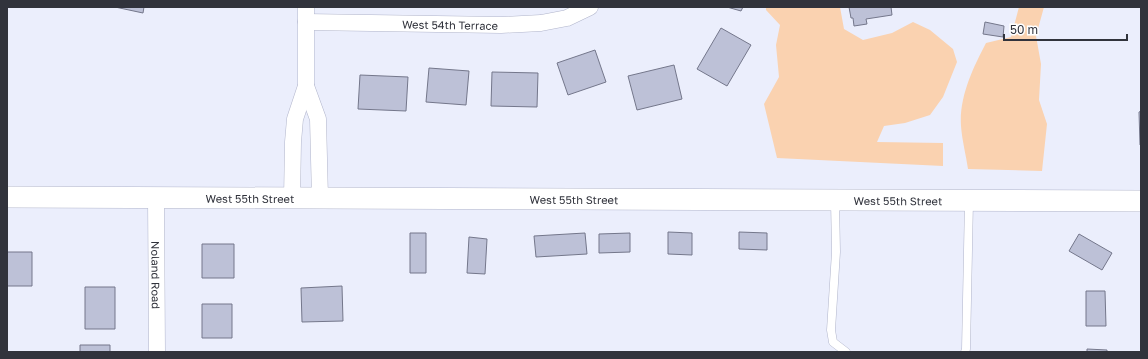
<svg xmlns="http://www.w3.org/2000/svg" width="1148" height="359" viewBox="0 0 1148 359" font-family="'Golos Text',sans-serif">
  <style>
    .green { fill: #fad2b0 }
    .building { fill: #bdc1d7; stroke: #74778b }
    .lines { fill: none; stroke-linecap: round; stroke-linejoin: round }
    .service-casing { stroke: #b1b5cb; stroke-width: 9 }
    .minor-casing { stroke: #b1b5cb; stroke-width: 17 }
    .tertiary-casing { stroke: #b1b5cb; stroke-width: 22 }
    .service { stroke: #fff; stroke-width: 8 }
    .minor { stroke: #fff; stroke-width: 16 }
    .tertiary { stroke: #fff; stroke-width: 21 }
    .labels { text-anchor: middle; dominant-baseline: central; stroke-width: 4; stroke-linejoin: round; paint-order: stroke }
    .street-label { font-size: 11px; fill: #31333c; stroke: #fff }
  </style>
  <rect width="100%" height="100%" fill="#ebeefc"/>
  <path class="green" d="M766,7H840L844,29L863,40L892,33L913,22L930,30L953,49L957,62L943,97L930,115L905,123L884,126L877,142L943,143V166L777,158L764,104L779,77L776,45L780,25L766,10Z
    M1019,7H1044L1036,36L1041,64L1039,100L1047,124L1042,171L968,169C966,155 962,140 961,126C959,97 973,68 986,43L1011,37Z"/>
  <path class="building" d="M115,7H144L143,13Z
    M727,7H743L741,11Z
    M849,7H891L892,15L866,19L867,24L854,26L853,18H851Z
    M985,22L1004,26L1003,37L983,34Z
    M721,28L751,45L727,86L697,69Z
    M595,50L606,82L568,95L557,63Z
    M674,65L682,99L637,110L628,76Z
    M429,68L469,71L466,105L426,102Z
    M492,72L538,73L537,107L491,106Z
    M360,75L408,77L406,111L358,109Z
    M1141,111V145H1140L1139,112Z
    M668,232L692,233V255L668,254Z
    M739,232L767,233V250L739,249Z
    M410,233H426V273H410Z
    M585,233L587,254L536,257L534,236Z
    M630,233V252L599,253V234Z
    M1079,234L1112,253L1102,270L1069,251Z
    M469,237L487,239L485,274L467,273Z
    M202,244H234V278H202Z
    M7,252H32V286H7Z
    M342,286L343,321L302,322L301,288Z
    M85,287H115V329H85Z
    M1086,291H1105L1106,326H1086Z
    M202,304H232V338H202Z
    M80,345H110V352H80Z
    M1087,349L1107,350V352H1087Z"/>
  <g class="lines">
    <defs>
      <path id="service" d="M835,201L836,252L831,330L833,342L846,352
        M965,352L966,349L969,201"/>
      <g id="minor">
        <path id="s1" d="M306,22L501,25L541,23L567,18L590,7"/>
        <path d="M306,86L318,119L320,198"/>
        <path id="s2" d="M156,198L157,352"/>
        <path d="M292,198L293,142L295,119L306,86V7"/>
      </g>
      <g id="tertiary">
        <path id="s3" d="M7,197L1141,201"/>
      </g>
    </defs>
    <use href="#service" class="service-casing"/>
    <use href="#minor" class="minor-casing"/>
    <use href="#tertiary" class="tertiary-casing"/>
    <use href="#service" class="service"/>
    <use href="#minor" class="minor"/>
    <use href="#tertiary" class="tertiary"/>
  </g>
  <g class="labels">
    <g class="street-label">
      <text stroke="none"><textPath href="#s1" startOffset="144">West 54th Terrace</textPath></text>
      <text stroke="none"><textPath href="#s3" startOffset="243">West 55th Street</textPath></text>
      <text stroke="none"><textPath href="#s3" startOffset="567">West 55th Street</textPath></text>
      <text stroke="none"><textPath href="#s3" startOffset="891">West 55th Street</textPath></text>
      <text stroke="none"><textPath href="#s2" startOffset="77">Noland Road</textPath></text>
    </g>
  </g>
  <rect width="1148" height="359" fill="none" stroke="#31333c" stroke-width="16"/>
  <path d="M1004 34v6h123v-6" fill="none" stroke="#31333c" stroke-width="2"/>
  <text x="1010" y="34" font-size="12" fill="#31333c" stroke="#ffffff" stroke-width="3" paint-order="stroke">50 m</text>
</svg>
